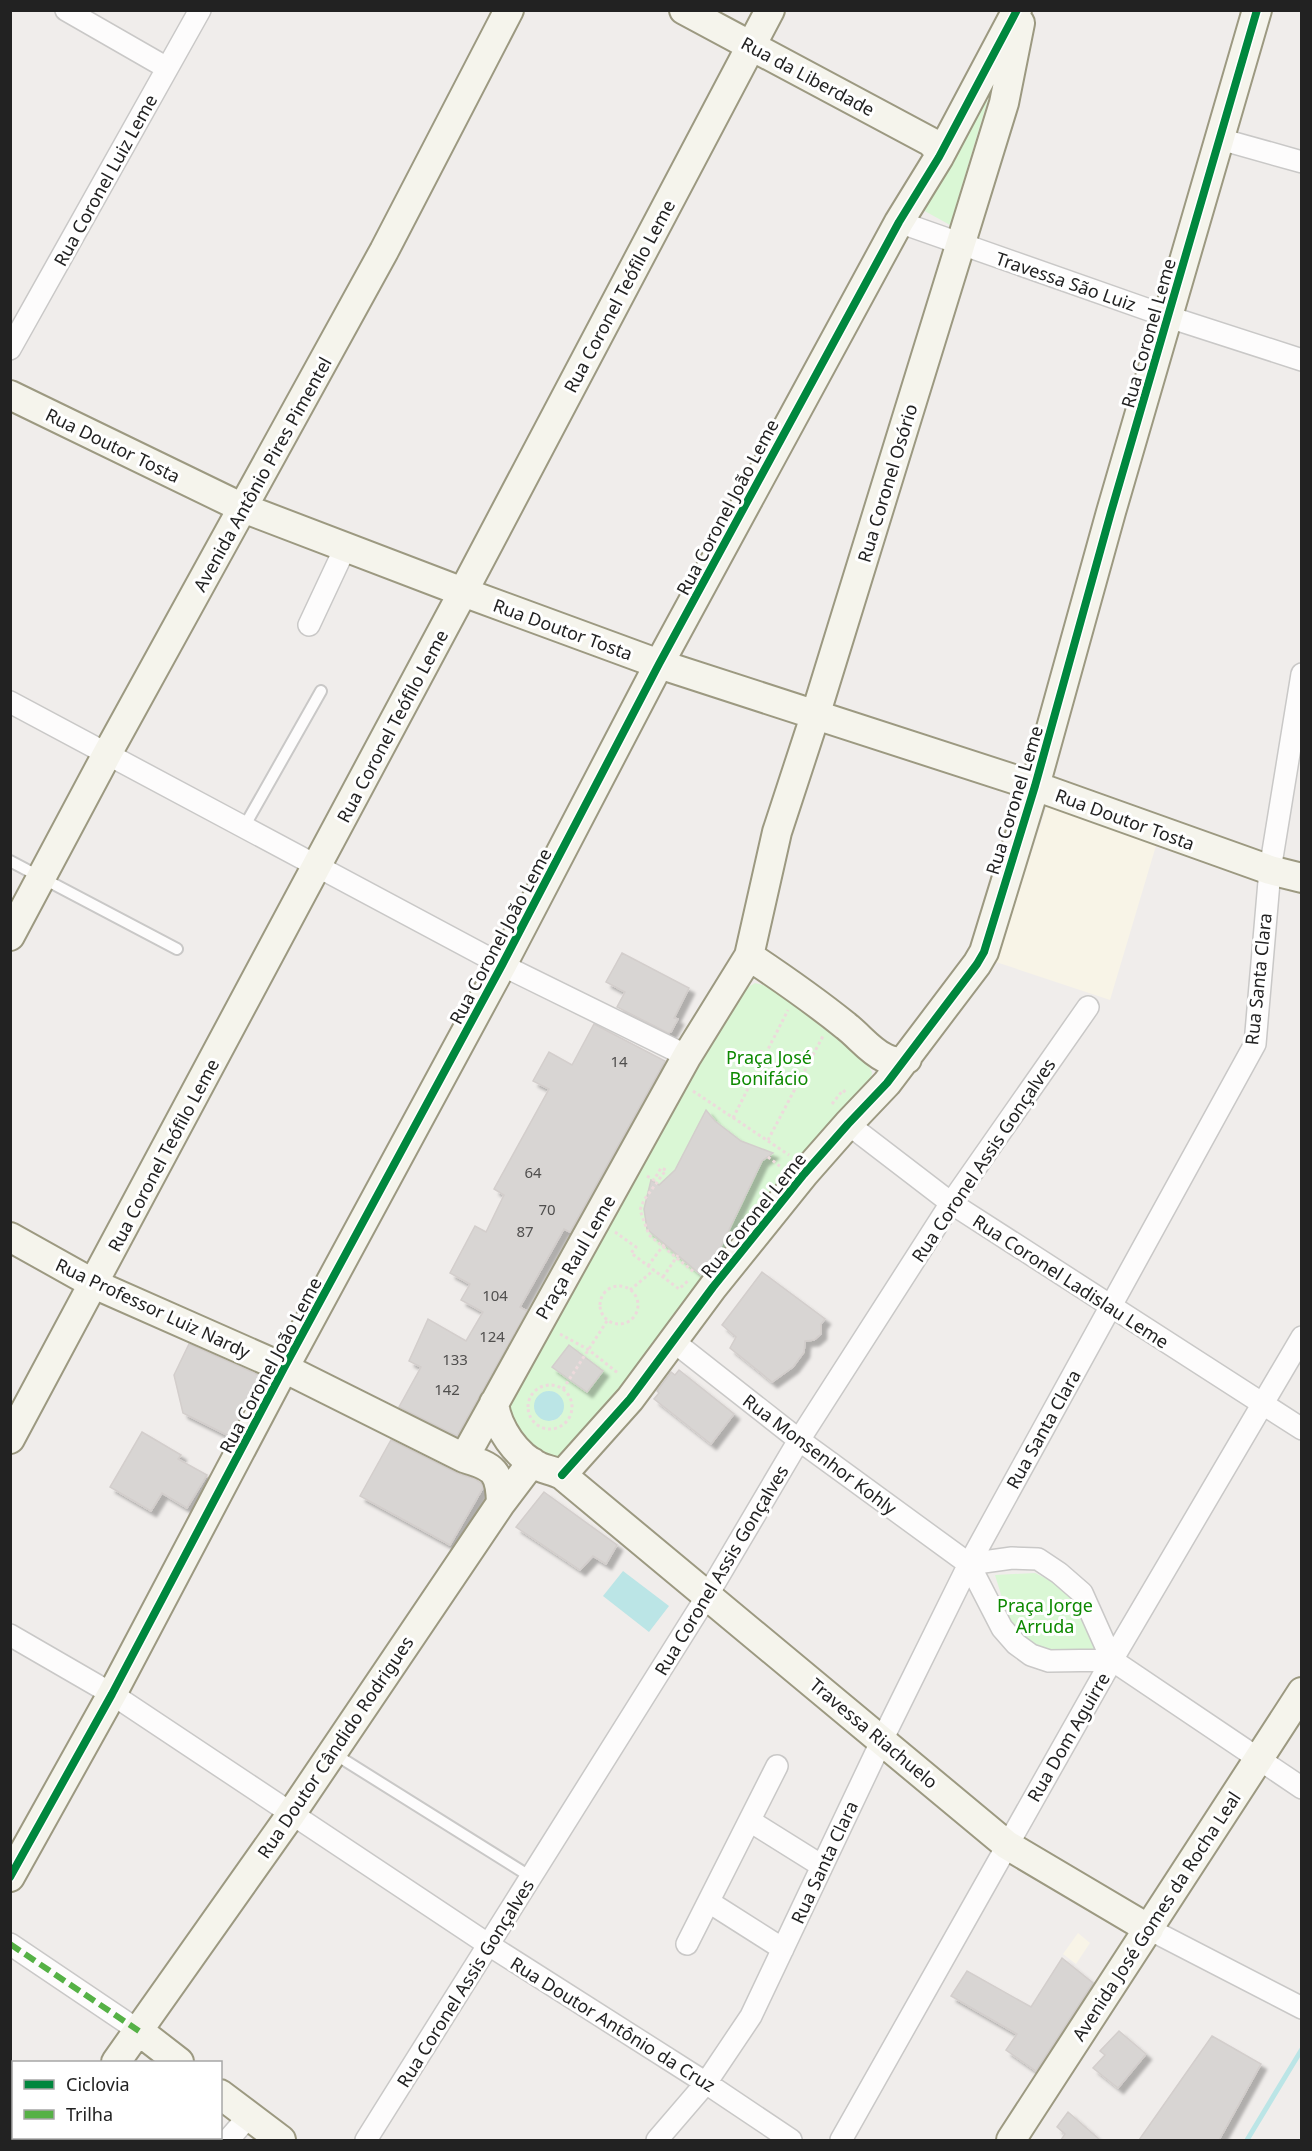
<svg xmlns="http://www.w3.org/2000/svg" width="1312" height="2151" viewBox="0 0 1312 2151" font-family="'Noto Sans',sans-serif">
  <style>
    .education { fill: #f8f4e7 }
    .park { fill: #daf7d5; fill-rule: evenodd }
    .water { fill: #bbe5e6 }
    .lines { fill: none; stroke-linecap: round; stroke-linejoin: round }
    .stream { stroke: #bbe5e6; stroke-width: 5 }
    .building { fill: #d8d5d3; stroke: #d3cecc; stroke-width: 1.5; filter: url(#shadow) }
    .lane-casing { stroke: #c9c8c7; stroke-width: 14 }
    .street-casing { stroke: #c9c8c7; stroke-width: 24 }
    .secondary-casing { stroke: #9c9981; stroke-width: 32 }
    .path { stroke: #eddadc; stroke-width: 3; stroke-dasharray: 3 3; stroke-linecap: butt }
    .lane { stroke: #fdfcfc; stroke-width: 10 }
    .street { stroke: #fdfcfc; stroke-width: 21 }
    .secondary { stroke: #f5f4ec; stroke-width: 28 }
    .quiet { stroke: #55b145; stroke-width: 6; stroke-dasharray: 12 6; stroke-linecap: butt }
    .cycleway-casing { stroke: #fff; stroke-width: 11 }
    .cycleway { stroke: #00873e; stroke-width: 8 }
    .labels { text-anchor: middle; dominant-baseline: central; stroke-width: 6; stroke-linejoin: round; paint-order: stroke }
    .number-label { font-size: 15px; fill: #504f4e }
    .street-label { font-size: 18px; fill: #222; stroke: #fff }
    .park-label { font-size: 18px; fill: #0d8901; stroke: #fff }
  </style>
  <defs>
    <filter id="shadow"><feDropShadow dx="5.5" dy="5.5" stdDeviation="1.5" flood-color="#0004"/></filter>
  </defs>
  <rect width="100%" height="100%" fill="#f0edeb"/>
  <path class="education" d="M1049,799L1158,839L1110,1000L996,962Z
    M1078,1933L1090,1943L1076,1964L1063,1954Z"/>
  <path class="park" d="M996,73L950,225L921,209Z
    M755,983L771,987L866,1062L872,1072L871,1079L565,1458L549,1459L515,1435L505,1411L681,1088L742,991ZM548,1391L557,1393L561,1416L552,1421L539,1417L535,1408Z
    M1035,1573L1067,1589L1085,1611L1101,1650L1054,1655L1032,1647L1018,1633L1007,1614L995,1575Z"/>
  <path class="water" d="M534 1406a15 15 0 1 1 30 0a15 15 0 1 1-30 0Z
    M623,1571L669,1606L649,1632L603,1596Z"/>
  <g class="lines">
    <path class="stream" d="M1247,2140L1302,2049"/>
  </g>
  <path class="building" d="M622,953L689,988L674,1018L678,1019L671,1032L668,1033L617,1007L625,992L606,982Z
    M594,1024L665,1061L570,1232L564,1229L520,1307L527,1311L457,1436L399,1407L421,1367L409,1361L428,1319L466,1341L483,1312L461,1300L470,1284L450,1273L475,1226L486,1232L504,1195L494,1189L549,1089L533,1081L549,1052L572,1065Z
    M706,1110L715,1121L741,1141L773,1153L762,1161L716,1257L701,1275L647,1229L644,1209L651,1180L659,1185L675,1170Z
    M762,1272L825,1319L821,1324V1334L814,1340L805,1341L804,1352L793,1367L772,1382L730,1348L736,1337L722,1325Z
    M189,1344L261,1376L229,1436L183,1413L174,1375Z
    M569,1345L603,1371L587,1392L552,1367Z
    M679,1370L734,1414L711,1444L654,1399L659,1393L657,1391L671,1372L675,1375Z
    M142,1432L181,1455L178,1459L207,1475L187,1508L162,1493L151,1511L110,1487Z
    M391,1440L457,1473L475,1479L482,1484L483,1488L450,1545L360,1496Z
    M544,1492L617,1545L606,1564L593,1556L580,1570L516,1527Z
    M1062,1958L1093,1983L1036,2071L1006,2050L1017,2034L951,1996L967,1971L1031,2007Z
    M1119,2031L1146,2054L1118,2088L1093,2068L1105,2055L1100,2051Z
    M1212,2036L1261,2064L1219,2140H1139Z
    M1068,2112L1100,2140H1061L1065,2134L1057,2127Z"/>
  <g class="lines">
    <defs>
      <path id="lane" d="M244,827L321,691
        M10,861L177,949
        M333,1753L531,1877"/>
      <path id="street" d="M66,10L167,68
        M1220,139L1302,162
        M899,222L1169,317L1302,360
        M10,349L200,10
        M309,625L346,546
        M10,702L502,965L687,1056
        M848,1124L951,1203L1302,1429
        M673,1341L799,1440L969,1564L1002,1628L1016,1644L1031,1655L1049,1661L1112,1660L1082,1593L1059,1573L1038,1559L1012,1558L969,1564
        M10,1635L112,1694L489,1945L706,2083L791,2140
        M1112,1660L1302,1788
        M750,1821L822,1866
        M709,1902L783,1949
        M1149,1929L1302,2008
        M10,1944L139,2031
        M687,1944L777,1766
        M10,2097L14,2099
        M228,2140L249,2116
        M366,2140L707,1596L799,1440L951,1203L1088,1007
        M657,2140L706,2083L751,2016L882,1740L969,1564L1255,1044L1270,870L1302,674
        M841,2140L1112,1660L1302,1337"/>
      <path id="secondary" d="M684,10L931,142L938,150L939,157
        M10,395L243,508L463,592L659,664L1035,786L1270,870L1302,878
        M10,936L107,754L384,251L509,10
        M749,956C782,978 815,1001 846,1026C859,1036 870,1051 885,1058C893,1062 899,1062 907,1059
        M10,1237L94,1284L284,1368L464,1458C494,1467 500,1471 501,1503
        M494,1403C497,1428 516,1456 540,1467C547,1470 555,1471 562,1475L1007,1845L1149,1929
        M10,1439L463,592L770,10
        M464,1458L687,1056L749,956L777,832L815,716L1004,103L1020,23
        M562,1475L630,1399L713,1287L804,1174L848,1124L887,1083L977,964L984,952L1035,786L1111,512L1257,10
        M10,1877L112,1694L284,1368L502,965L659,664L899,222L939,157L1017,10
        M139,2031L179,2062
        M116,2062L285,1823L501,1503L532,1462
        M220,2094L281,2140
        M62,2140L64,2138
        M1011,2140L1302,1692"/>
    </defs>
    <use href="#lane" class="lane-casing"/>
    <use href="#street" class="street-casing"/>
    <use href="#secondary" class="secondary-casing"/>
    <path class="path" d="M760,1051L769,1057
      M798,1077L806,1082
      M693,1091L789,1155
      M832,1104L843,1090L847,1094
      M733,1118L788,1010
      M768,1140L823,1036
      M768,1157L781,1167
      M647,1176L654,1180L661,1168L666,1170L644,1200L640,1210L649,1235L695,1273
      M615,1232L636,1247L631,1253L679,1289L689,1280
      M648,1266L665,1243
      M663,1277L678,1255
      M600 1305a19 19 0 1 1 38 0a19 19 0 1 1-38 0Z
      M630,1290L654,1270
      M560,1334L589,1350L619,1374
      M528 1407a22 22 0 1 1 44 0a22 22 0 1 1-44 0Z
      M563,1389L607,1321"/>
    <use href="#lane" class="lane"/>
    <use href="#street" class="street"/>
    <use href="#secondary" class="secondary"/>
    <path class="quiet" d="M10,1944L139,2031"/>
    <defs>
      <path id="cycleway" d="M562,1475L630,1399L713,1287L804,1174L848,1124L887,1083L977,964L984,952L1035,786L1111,512L1257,10
        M10,1877L112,1694L284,1368L502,965L659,664L899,222L939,157L1017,10"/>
    </defs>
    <use href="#cycleway" class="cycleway-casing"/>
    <use href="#cycleway" class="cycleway"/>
  </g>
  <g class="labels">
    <g class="number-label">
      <text x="619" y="1061">14</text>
      <text x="533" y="1172">64</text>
      <text x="547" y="1209">70</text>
      <text x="525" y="1231">87</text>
      <text x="495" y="1295">104</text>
      <text x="492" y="1336">124</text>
      <text x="455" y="1359">133</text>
      <text x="447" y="1389">142</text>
    </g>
    <g class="street-label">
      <text transform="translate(808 76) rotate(28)">Rua da Liberdade</text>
      <text transform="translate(105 180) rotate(-61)">Rua Coronel Luiz Leme</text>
      <text transform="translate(1066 281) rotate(19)">Travessa São Luiz</text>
      <text transform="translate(619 296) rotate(-62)">Rua Coronel Teófilo Leme</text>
      <text transform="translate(1148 333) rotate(-74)">Rua Coronel Leme</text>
      <text transform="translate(113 445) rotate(26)">Rua Doutor Tosta</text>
      <text transform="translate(262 474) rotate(-61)">Avenida Antônio Pires Pimentel</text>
      <text transform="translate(887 483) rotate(-73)">Rua Coronel Osório</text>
      <text transform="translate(727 507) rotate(-62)">Rua Coronel João Leme</text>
      <text transform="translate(563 629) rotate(20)">Rua Doutor Tosta</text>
      <text transform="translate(392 726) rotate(-62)">Rua Coronel Teófilo Leme</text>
      <text transform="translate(1014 800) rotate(-73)">Rua Coronel Leme</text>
      <text transform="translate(1125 819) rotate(20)">Rua Doutor Tosta</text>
      <text transform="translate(500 936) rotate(-62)">Rua Coronel João Leme</text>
      <text transform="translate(1258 979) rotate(-84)">Rua Santa Clara</text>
      <text transform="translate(163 1155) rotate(-62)">Rua Coronel Teófilo Leme</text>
      <text transform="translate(983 1160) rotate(-56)">Rua Coronel Assis Gonçalves</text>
      <text transform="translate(753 1215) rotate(-51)">Rua Coronel Leme</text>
      <text transform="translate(575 1257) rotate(-60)">Praça Raul Leme</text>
      <text transform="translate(1071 1281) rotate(33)">Rua Coronel Ladislau Leme</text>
      <text transform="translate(153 1308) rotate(25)">Rua Professor Luiz Nardy</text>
      <text transform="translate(270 1365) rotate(-62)">Rua Coronel João Leme</text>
      <text transform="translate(1043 1429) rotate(-61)">Rua Santa Clara</text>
      <text transform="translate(820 1454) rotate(37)">Rua Monsenhor Kohly</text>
      <text transform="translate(721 1570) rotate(-59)">Rua Coronel Assis Gonçalves</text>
      <text transform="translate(874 1733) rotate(40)">Travessa Riachuelo</text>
      <text transform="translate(1068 1737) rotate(-60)">Rua Dom Aguirre</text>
      <text transform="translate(335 1747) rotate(-56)">Rua Doutor Cândido Rodrigues</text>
      <text transform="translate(824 1862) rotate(-65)">Rua Santa Clara</text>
      <text transform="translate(1156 1916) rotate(-57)">Avenida José Gomes da Rocha Leal</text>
      <text transform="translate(465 1983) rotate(-58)">Rua Coronel Assis Gonçalves</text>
      <text transform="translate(613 2024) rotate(32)">Rua Doutor Antônio da Cruz</text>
    </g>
    <g class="park-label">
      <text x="769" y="1057">Praça José<tspan x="769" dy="21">Bonifácio</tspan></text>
      <text x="1045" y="1605">Praça Jorge<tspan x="1045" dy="21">Arruda</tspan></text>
    </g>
  </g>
  <rect width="1312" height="2151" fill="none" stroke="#222222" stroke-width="24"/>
  <rect x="12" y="2061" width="210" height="78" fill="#ffffff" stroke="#a7a7a7" stroke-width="1.5"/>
  <rect x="24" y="2080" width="30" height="9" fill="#00873e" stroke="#a7a7a7" stroke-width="1.5"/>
  <text x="66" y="2091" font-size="18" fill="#222222">Ciclovia</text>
  <rect x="24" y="2110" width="30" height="9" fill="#55b145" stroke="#a7a7a7" stroke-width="1.5"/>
  <text x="66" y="2121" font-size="18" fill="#222222">Trilha</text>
</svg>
